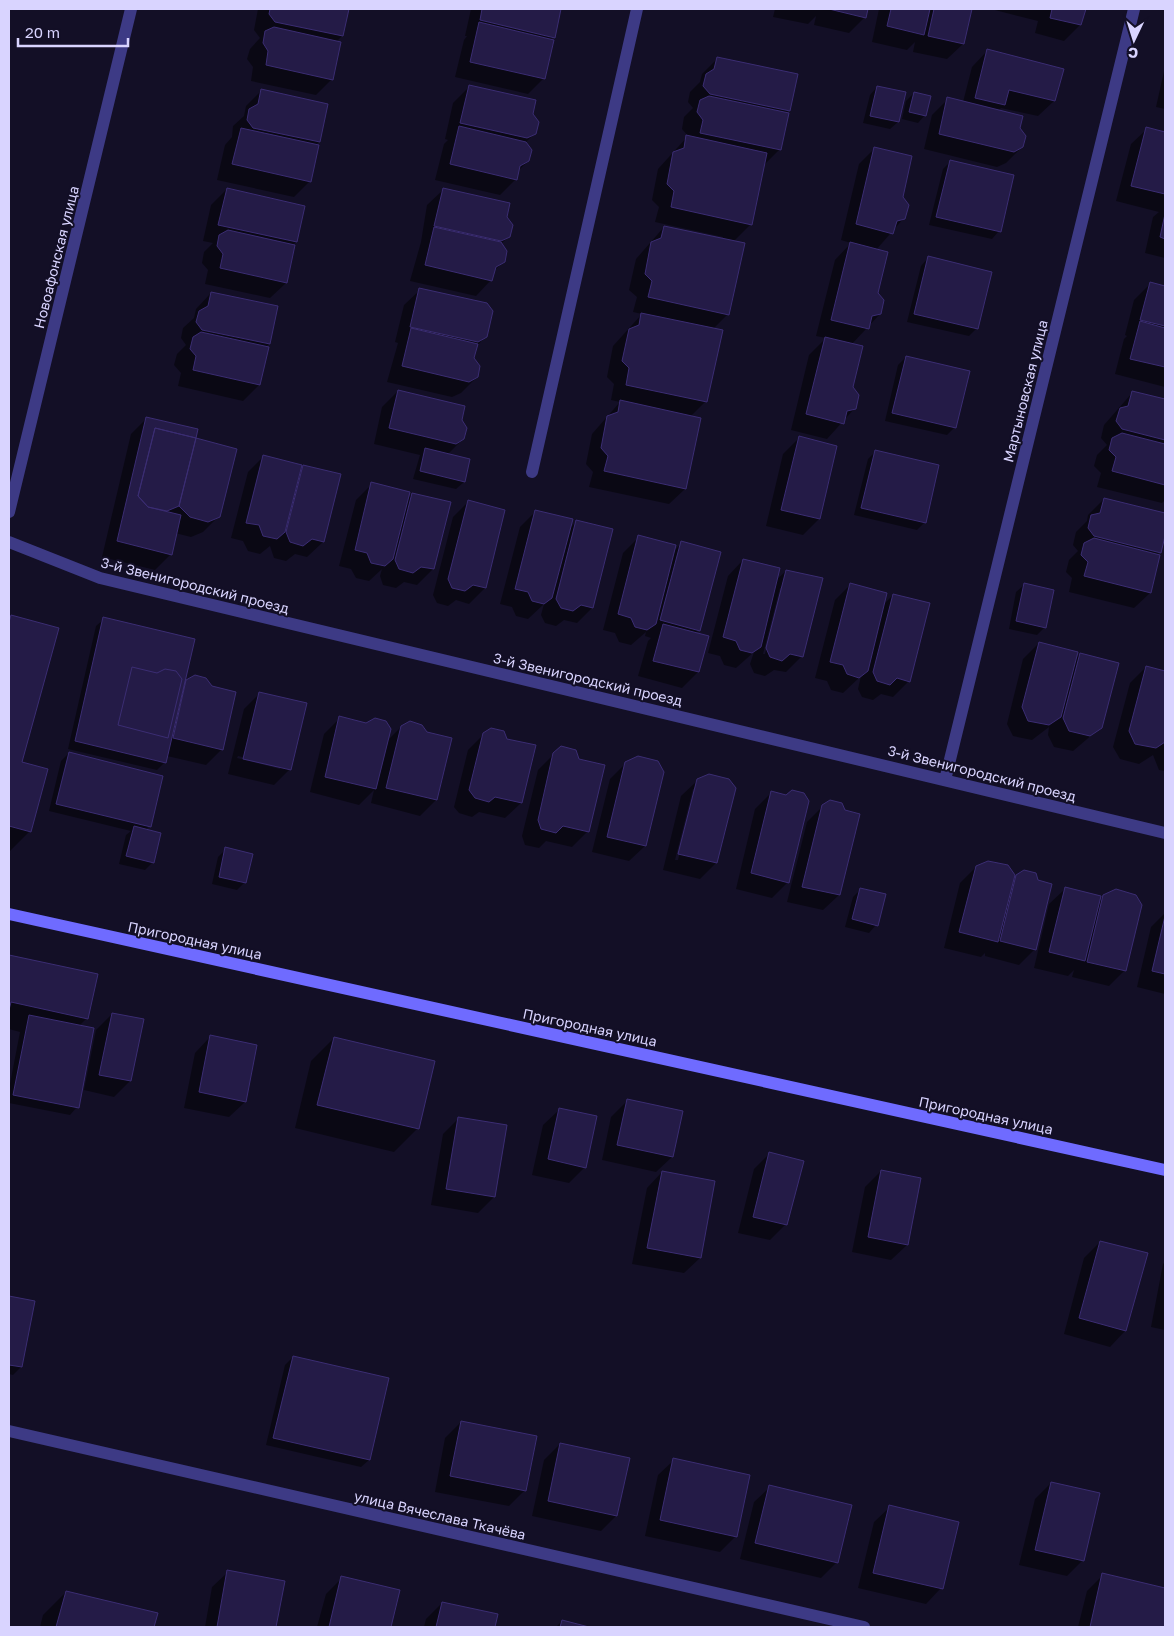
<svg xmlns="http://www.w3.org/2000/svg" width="1174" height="1636" viewBox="0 0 1174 1636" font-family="'Golos Text',sans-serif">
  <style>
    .shadow { fill: #0007; fill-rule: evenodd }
    .building { fill: #241b47; stroke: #3b2d73 }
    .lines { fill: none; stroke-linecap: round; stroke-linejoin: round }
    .street { stroke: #3d3a85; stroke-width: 12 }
    .secondary { stroke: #6f6bff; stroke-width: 12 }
    .labels { text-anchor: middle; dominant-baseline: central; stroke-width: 4; stroke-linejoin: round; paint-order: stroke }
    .street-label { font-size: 14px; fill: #d9d4ff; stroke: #130f26 }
  </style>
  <rect width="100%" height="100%" fill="#130f26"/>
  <path class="shadow" d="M258,9H348L342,36L336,42L332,79L316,95L251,81L253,67L247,59L250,49L260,38L254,30Z
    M471,9H560L553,37L550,40L544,78L528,94L455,77L464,40L467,36H465Z
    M775,9H866L865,17L849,33L814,25L816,16L808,24L773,17Z
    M879,9H971L963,44L947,59L913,52L915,42L907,50L872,42Z
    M991,9H1084L1080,25L1064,41L1035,33L1038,21Z
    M987,51L1054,101L1038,116L1001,108L998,111L1019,128L1022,147L1006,163L997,167L924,149L932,115L948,99L963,102L972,67Z
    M718,58L789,110L786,114L780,149L764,165L751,224L733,242L728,314L713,329L706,401L690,417L685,489L669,504L589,487L593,472L586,464L592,434L620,402L611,400L614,384L607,377L613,346L642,314L633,312L637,297L629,290L636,259L664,227L723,240V237L655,222L659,207L652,200L658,169L688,136L682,129L684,117L693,108L688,102L690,92L700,82L702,74Z
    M1165,67V109L1156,107Z
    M469,87L531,115L535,133L525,143L528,161L518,171L516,179L500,195L435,180L444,144L448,140L445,139L453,103Z
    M877,87L898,122L890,129L863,123L870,95Z
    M261,91L319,142L315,146L310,181L294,197L217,180L225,145L232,137L233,126L244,116L246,106Z
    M914,93L925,115L918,123L902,119L906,101Z
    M1147,129L1165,133V258L1145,253L1153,217L1159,212L1116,201L1131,144Z
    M875,148L901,197L904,218L876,250V293L880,314L851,345V387L855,408L827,439L791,430L809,355L826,338L816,336L835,260L851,243L841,240L859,164Z
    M951,161L999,231L992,239L929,225L943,169Z
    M227,189L296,242L292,246L286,283L270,298L205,284L208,270L202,263L204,252L213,243L203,241L211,205Z
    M443,190L506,217L509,236L501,244L503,262L493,272L491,280L476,296L410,281L421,242L427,205Z
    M928,258L977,328L969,336L907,322L921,266Z
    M1150,284L1165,287V387L1115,374L1124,339L1127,336L1125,335L1134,300Z
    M420,290L486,336L476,347L473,358L477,377L461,393L452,397L387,382L398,343L395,342L404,305Z
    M211,293L276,307L269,344L265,348L259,385L243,401L178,386L181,373L174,365L177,354L186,345L181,338L183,328L194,318L196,309Z
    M906,357L955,427L947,435L885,421L898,365Z
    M398,391L460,420L463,439L448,454L464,482L456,489L413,479L420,455L374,444L382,407Z
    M1132,393L1165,401V500L1162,503L1097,487L1101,473L1094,466L1097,455L1107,445L1101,438L1104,425Z
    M147,418L194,439L219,516L203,532L191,537L175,533L171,554L155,570L102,557L131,434Z
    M799,438L819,519L803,535L766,526L783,454Z
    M875,452L925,522L917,530L854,515L868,459Z
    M264,456L340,475L323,542L307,557L295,554L286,561L274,558L270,546L260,554L248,551L243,541L231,538L248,472Z
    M372,484L406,500L412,494L449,503L433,569L417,585L404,582L396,588L383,585L380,576L382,569L369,581L356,578L351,569L339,566L356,500Z
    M1104,499L1165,514V531L1160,552L1156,556L1150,593L1134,608L1069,592L1072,578L1066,572L1069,560L1078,551L1073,545L1076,532L1087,521L1088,515Z
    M468,502L504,510L485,588L469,604L456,600L448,606L437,603L433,595L453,517Z
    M536,511L569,529L577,521L592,608L577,623L564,620L556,626L545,623L541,615L544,604L528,619L516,616L512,607L500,604L520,527Z
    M639,537L673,552L682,543L699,630L695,634L707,637L698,672L682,688L638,676L648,641L651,638L645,636L646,632L631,645L619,642L615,633L603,630L623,553Z
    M743,560L775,581L786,571L802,656L786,672L774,670L765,676L754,673L750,664L754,652L736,668L724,665L720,656L708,653L728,576ZM780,588H782L765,654H763Z
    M850,585L883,605L893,595L909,681L893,697L881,694L873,700L862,697L858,689L861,676L843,693L831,690L827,681L815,678L835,600Z
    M1024,585L1045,627L1037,635L1009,629L1016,592Z
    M11,616L21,763L30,831L9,852V618Z
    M104,619L183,685L187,681L222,749L206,765L167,756L165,762L157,770L68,749L96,626Z
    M1039,643L1075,659L1080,654L1100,728L1073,751L1054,747L1048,735L1049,727L1032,740L1013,736L1007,724L1023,659Z
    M1146,667L1165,672V771L1159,770L1153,755L1139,764L1120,759L1113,747L1130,683Z
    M260,693L290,769L274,785L228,774L244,709ZM238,756L280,766V769L237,758Z
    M340,718L366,724L386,742L401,727L450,739L436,800L420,816L371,803L374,790L359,805L310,792L324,734Z
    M484,734L521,803L505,818L479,812L472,817L459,813L454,807L468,750Z
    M69,753L149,826L145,831L153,862L145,870L119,864L126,835L131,831L49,811L61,761Z
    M554,754L588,831L572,847L546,841L539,848L525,845L522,836L538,770Z
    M626,763L645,846L629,861L592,852L610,779Z
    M698,780L734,788L716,863L700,879L663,870L681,796ZM693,789H695L678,860H675Z
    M771,793L788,882L772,898L736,889L755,809Z
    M823,806L839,895L823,910L787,902L807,822Z
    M226,849L245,882L237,890L212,884L218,857Z
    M976,867L1012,881L1017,876L1035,949L1019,965L985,956V953L981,957L944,948L960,883Z
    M861,889L876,925L869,933L845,927L853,897Z
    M1065,889L1098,903L1104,896L1125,970L1109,986L1072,977L1074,970L1068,976L1034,968L1049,904Z
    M1165,913V994L1137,987L1151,927Z
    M9,956L97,975L87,1018L79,1026L77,1107L70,1115L9,1103V1089L20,1032L9,1029Z
    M112,1014L130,1081L114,1097L84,1090L96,1030Z
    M210,1037L245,1102L229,1117L184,1108L195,1053Z
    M334,1038L418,1128L394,1152L295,1128L311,1061Z
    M627,1101L672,1157L656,1172L602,1160L611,1117Z
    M559,1110L585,1167L569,1183L532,1175L543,1125Z
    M459,1118L494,1197L478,1213L431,1205L443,1134Z
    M769,1154L786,1224L770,1240L738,1233L754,1169Z
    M881,1171L907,1245L891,1260L852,1252L865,1187Z
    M662,1172L700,1258L684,1273L632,1264L647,1188Z
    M1100,1242L1146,1254L1125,1331L1110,1347L1064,1334L1084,1258Z
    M1165,1262V1330L1151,1327L1163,1264Z
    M9,1297L33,1302L21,1367L13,1375L9,1374Z
    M293,1357L387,1379L369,1460L361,1467L266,1445L285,1365Z
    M461,1422L525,1490L509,1506L435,1492L445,1438Z
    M560,1444L616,1516L601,1531L532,1516L544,1460Z
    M674,1460L736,1536L720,1552L645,1536L658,1475Z
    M1051,1483L1083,1560L1067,1576L1019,1565L1035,1499Z
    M770,1487L837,1562L821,1578L740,1559L754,1502Z
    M890,1507L941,1588L926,1604L858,1588L874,1522Z
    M228,1572L283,1582L275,1627H205L212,1587Z
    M1103,1575L1165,1589V1627H1078L1087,1591Z
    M342,1578L398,1591L390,1627H317L326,1594Z
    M66,1592L156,1614L153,1627H40L43,1615Z
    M442,1603L496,1615L494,1627H424L426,1619Z
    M562,1621L584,1627H556Z"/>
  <path class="building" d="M270,9H349L343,36L275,22L269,14Z
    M482,9H561L555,38L480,20Z
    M829,9H868L866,18Z
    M891,9H930L924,35L887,26Z
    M934,9H972L964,44L928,36Z
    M1052,9H1086L1081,25L1050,18Z
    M479,22L554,40L545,79L470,62Z
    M274,27L341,42L333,80L266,65L268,51L263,43L265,31Z
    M987,49L1064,69L1055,101L1009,90L1005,105L975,98Z
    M717,57L798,74L790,111L710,94L703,86L706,74L714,69Z
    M469,85L536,100L533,114L539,122L536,134L527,138L460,123Z
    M877,86L906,92L899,122L870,116Z
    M261,89L328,104L320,142L253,128L247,120L249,109L258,104Z
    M914,92L931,96L926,116L909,112Z
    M709,96L789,113L781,150L700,133L703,120L697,112L700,100Z
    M947,97L1023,116L1020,128L1026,136L1023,147L1014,152L939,134Z
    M459,126L526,142L532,150L529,161L520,166L517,180L450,164Z
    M1146,127L1165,132V194L1131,186Z
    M241,128L319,145L311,182L232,164Z
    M686,135L767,153L752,225L671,207L674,191L667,184L673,152L684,148Z
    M874,147L912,156L903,197L909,205L905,219L897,221L893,234L856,224Z
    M950,160L1014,175L1001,232L936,217Z
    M227,188L305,206L297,242L218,225Z
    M443,188L510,203L507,217L513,225L510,237L501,241L434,226Z
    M1165,214V239L1160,237Z
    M664,226L745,243L729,315L648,297L652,281L645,274L651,242L661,238Z
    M434,227L501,242L507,251L505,262L496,267L492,281L425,265Z
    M228,230L295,245L287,283L220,268L223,254L217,246L219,235Z
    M850,242L888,252L878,293L884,300L881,314L872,316L869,329L831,320Z
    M928,256L992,272L978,329L914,314Z
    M1150,282L1165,286V326L1140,320Z
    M419,288L487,303L493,311L487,337L478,342L410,327Z
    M211,292L278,306L270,344L202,330L196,322L199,311L208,306Z
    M641,313L723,330L707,402L626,385L629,368L622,361L629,329L639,325Z
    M1140,321L1165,328V367L1130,359Z
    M411,328L478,344L474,358L480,366L478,377L469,382L402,366Z
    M201,332L269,347L260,385L193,370L196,356L190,349L193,337Z
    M825,337L863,346L853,387L859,395L856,409L847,411L844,424L806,414Z
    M906,356L970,371L956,428L892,413Z
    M398,390L465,406L462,420L467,428L464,439L456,444L389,428Z
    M1132,391L1165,399V440L1122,429L1116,421L1120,408L1128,406Z
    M620,400L701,418L686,489L604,471L608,456L601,448L607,416L618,412Z
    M146,417L198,429L196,438L155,428L138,496L148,507L181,515L172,555L117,541Z
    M155,428L196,438L179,506L167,511L148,507L138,496Z
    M1122,433L1165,444V485L1112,471L1116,457L1109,450L1112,438Z
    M799,436L837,446L820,519L781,510Z
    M196,438L237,449L220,517L208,522L190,517L179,506Z
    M425,448L470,459L465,482L420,471Z
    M875,450L939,465L926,523L861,508Z
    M263,455L302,465L285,532L277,539L263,536L259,525L246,523Z
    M303,465L341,474L324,542L312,539L303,546L290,542L286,532Z
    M371,482L410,492L393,559L385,566L371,563L367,553L355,550Z
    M412,493L451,502L434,569L421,567L413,573L399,569L395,560Z
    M1104,498L1165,513V536L1161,553L1094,536L1088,528L1091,515L1100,513Z
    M468,500L505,510L486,588L473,585L465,591L452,588L448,579Z
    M535,510L573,519L552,598L544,604L532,601L528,592L515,589Z
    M576,520L613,529L593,608L581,605L573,611L561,608L556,599Z
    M638,535L676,545L656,624L647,630L635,627L631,618L618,614Z
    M1094,538L1160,555L1151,593L1084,576L1088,562L1081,555L1084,543Z
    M681,541L721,552L700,631L660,620Z
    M743,559L780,568L761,647L752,653L740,650L736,641L723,637Z
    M786,570L823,578L803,657L790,654L782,661L770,657L766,648Z
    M850,583L887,593L868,671L859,678L847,674L843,665L830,662Z
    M1024,583L1054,590L1046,628L1016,621Z
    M893,594L930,603L910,682L897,678L890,685L877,681L873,672Z
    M11,615L59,628L22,762L48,769L31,832L9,826V622Z
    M103,617L195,639L166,763L75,741Z
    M663,624L709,636L699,672L653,661Z
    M1039,642L1078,652L1061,717L1049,725L1028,721L1022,707Z
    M1080,653L1119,663L1102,728L1090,736L1069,731L1063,718Z
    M1146,666L1165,671V742L1156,748L1135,744L1129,731Z
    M132,667L157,673L165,669L176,671L182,679L168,738L118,725Z
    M195,675L206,678L212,686L236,692L223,750L173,738L186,680Z
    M259,692L307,703L291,770L243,759Z
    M339,716L366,723L375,718L386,721L391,729L376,789L325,777Z
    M410,721L422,725L427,732L452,738L437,800L386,788L401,726Z
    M491,728L504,731L507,739L536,745L522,803L495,797L489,802L475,798L469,790L483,733Z
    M561,746L576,750L579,759L605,765L589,832L563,826L556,833L541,829L538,820L553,753Z
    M69,752L163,776L151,827L56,804Z
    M638,756L658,761L664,772L646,846L607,837L625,762Z
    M709,774L729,779L736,788L717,863L678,854L697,779Z
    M792,790L804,793L809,801L789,883L751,873L771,791L786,795Z
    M830,800L842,803L845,810L860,814L840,895L802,887L822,805Z
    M134,826L161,833L154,863L126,856Z
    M225,847L253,854L246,883L219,877Z
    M988,861L1008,865L1015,875L998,942L959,932L976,866Z
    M1024,870L1036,873L1038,880L1052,884L1036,950L1000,941L1016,875Z
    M1065,887L1101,896L1085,961L1049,952Z
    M860,888L886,894L878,926L852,919Z
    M1116,889L1136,895L1142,905L1126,971L1087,962L1103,895Z
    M1165,916V974L1152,971Z
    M9,955L98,974L88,1019L11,1002L9,1010Z
    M112,1013L144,1019L131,1081L99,1075Z
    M29,1015L94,1028L79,1108L13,1095Z
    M210,1035L257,1045L246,1102L199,1092Z
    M334,1037L435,1061L419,1129L317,1105Z
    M627,1099L683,1111L673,1157L617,1145Z
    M559,1108L597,1116L586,1168L548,1159Z
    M458,1117L507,1125L495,1197L446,1189Z
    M769,1152L804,1161L787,1225L753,1217Z
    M881,1170L921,1178L908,1245L868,1237Z
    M662,1171L715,1181L701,1258L647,1248Z
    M1100,1241L1148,1253L1126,1331L1079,1318Z
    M9,1296L35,1301L22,1367L9,1365Z
    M293,1356L389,1378L370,1460L273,1438Z
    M461,1421L537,1436L526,1491L450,1476Z
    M560,1443L630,1458L617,1516L548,1501Z
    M673,1458L750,1475L737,1537L660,1520Z
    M1051,1482L1100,1493L1084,1561L1035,1550Z
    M769,1485L852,1505L838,1563L755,1543Z
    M889,1505L959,1522L943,1589L873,1573Z
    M227,1570L285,1581L276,1627H217Z
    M1102,1573L1165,1588V1627H1090Z
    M341,1576L400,1590L391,1627H329Z
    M66,1591L158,1613L154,1627H56Z
    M442,1602L498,1614L495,1627H436Z
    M562,1620L589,1627H560Z"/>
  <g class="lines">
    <path class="street" d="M532,472L637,9
      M9,512L131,9
      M9,542L100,578L1165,833
      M945,780L1134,9
      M9,1431L864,1627"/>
    <path class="secondary" d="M9,914L1165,1170"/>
  </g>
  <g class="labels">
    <g class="street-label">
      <text transform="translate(56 257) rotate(-76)">Новоафонская улица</text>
      <text transform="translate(1025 391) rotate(-76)">Мартыновская улица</text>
      <text transform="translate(195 585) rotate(14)">3-й Звенигородский проезд</text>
      <text transform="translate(588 679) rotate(13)">3-й Звенигородский проезд</text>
      <text transform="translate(982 773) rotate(14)">3-й Звенигородский проезд</text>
      <text transform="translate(195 940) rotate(12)">Пригородная улица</text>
      <text transform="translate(590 1027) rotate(12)">Пригородная улица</text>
      <text transform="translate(986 1115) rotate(12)">Пригородная улица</text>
      <text transform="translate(440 1515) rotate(13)">улица Вячеслава Ткачёва</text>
    </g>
  </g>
  <rect width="1174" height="1636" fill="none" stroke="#d9d4ff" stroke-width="20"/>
  <g transform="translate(1134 40) rotate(184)" stroke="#130f26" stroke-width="4" paint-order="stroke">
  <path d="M0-4L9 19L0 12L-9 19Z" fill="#d9d4ff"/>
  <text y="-8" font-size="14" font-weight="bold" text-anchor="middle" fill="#d9d4ff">С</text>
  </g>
  <path d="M18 38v8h110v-8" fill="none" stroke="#d9d4ff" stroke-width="2.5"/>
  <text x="25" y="38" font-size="15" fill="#d9d4ff" stroke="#130f26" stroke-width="4" paint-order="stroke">20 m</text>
</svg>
